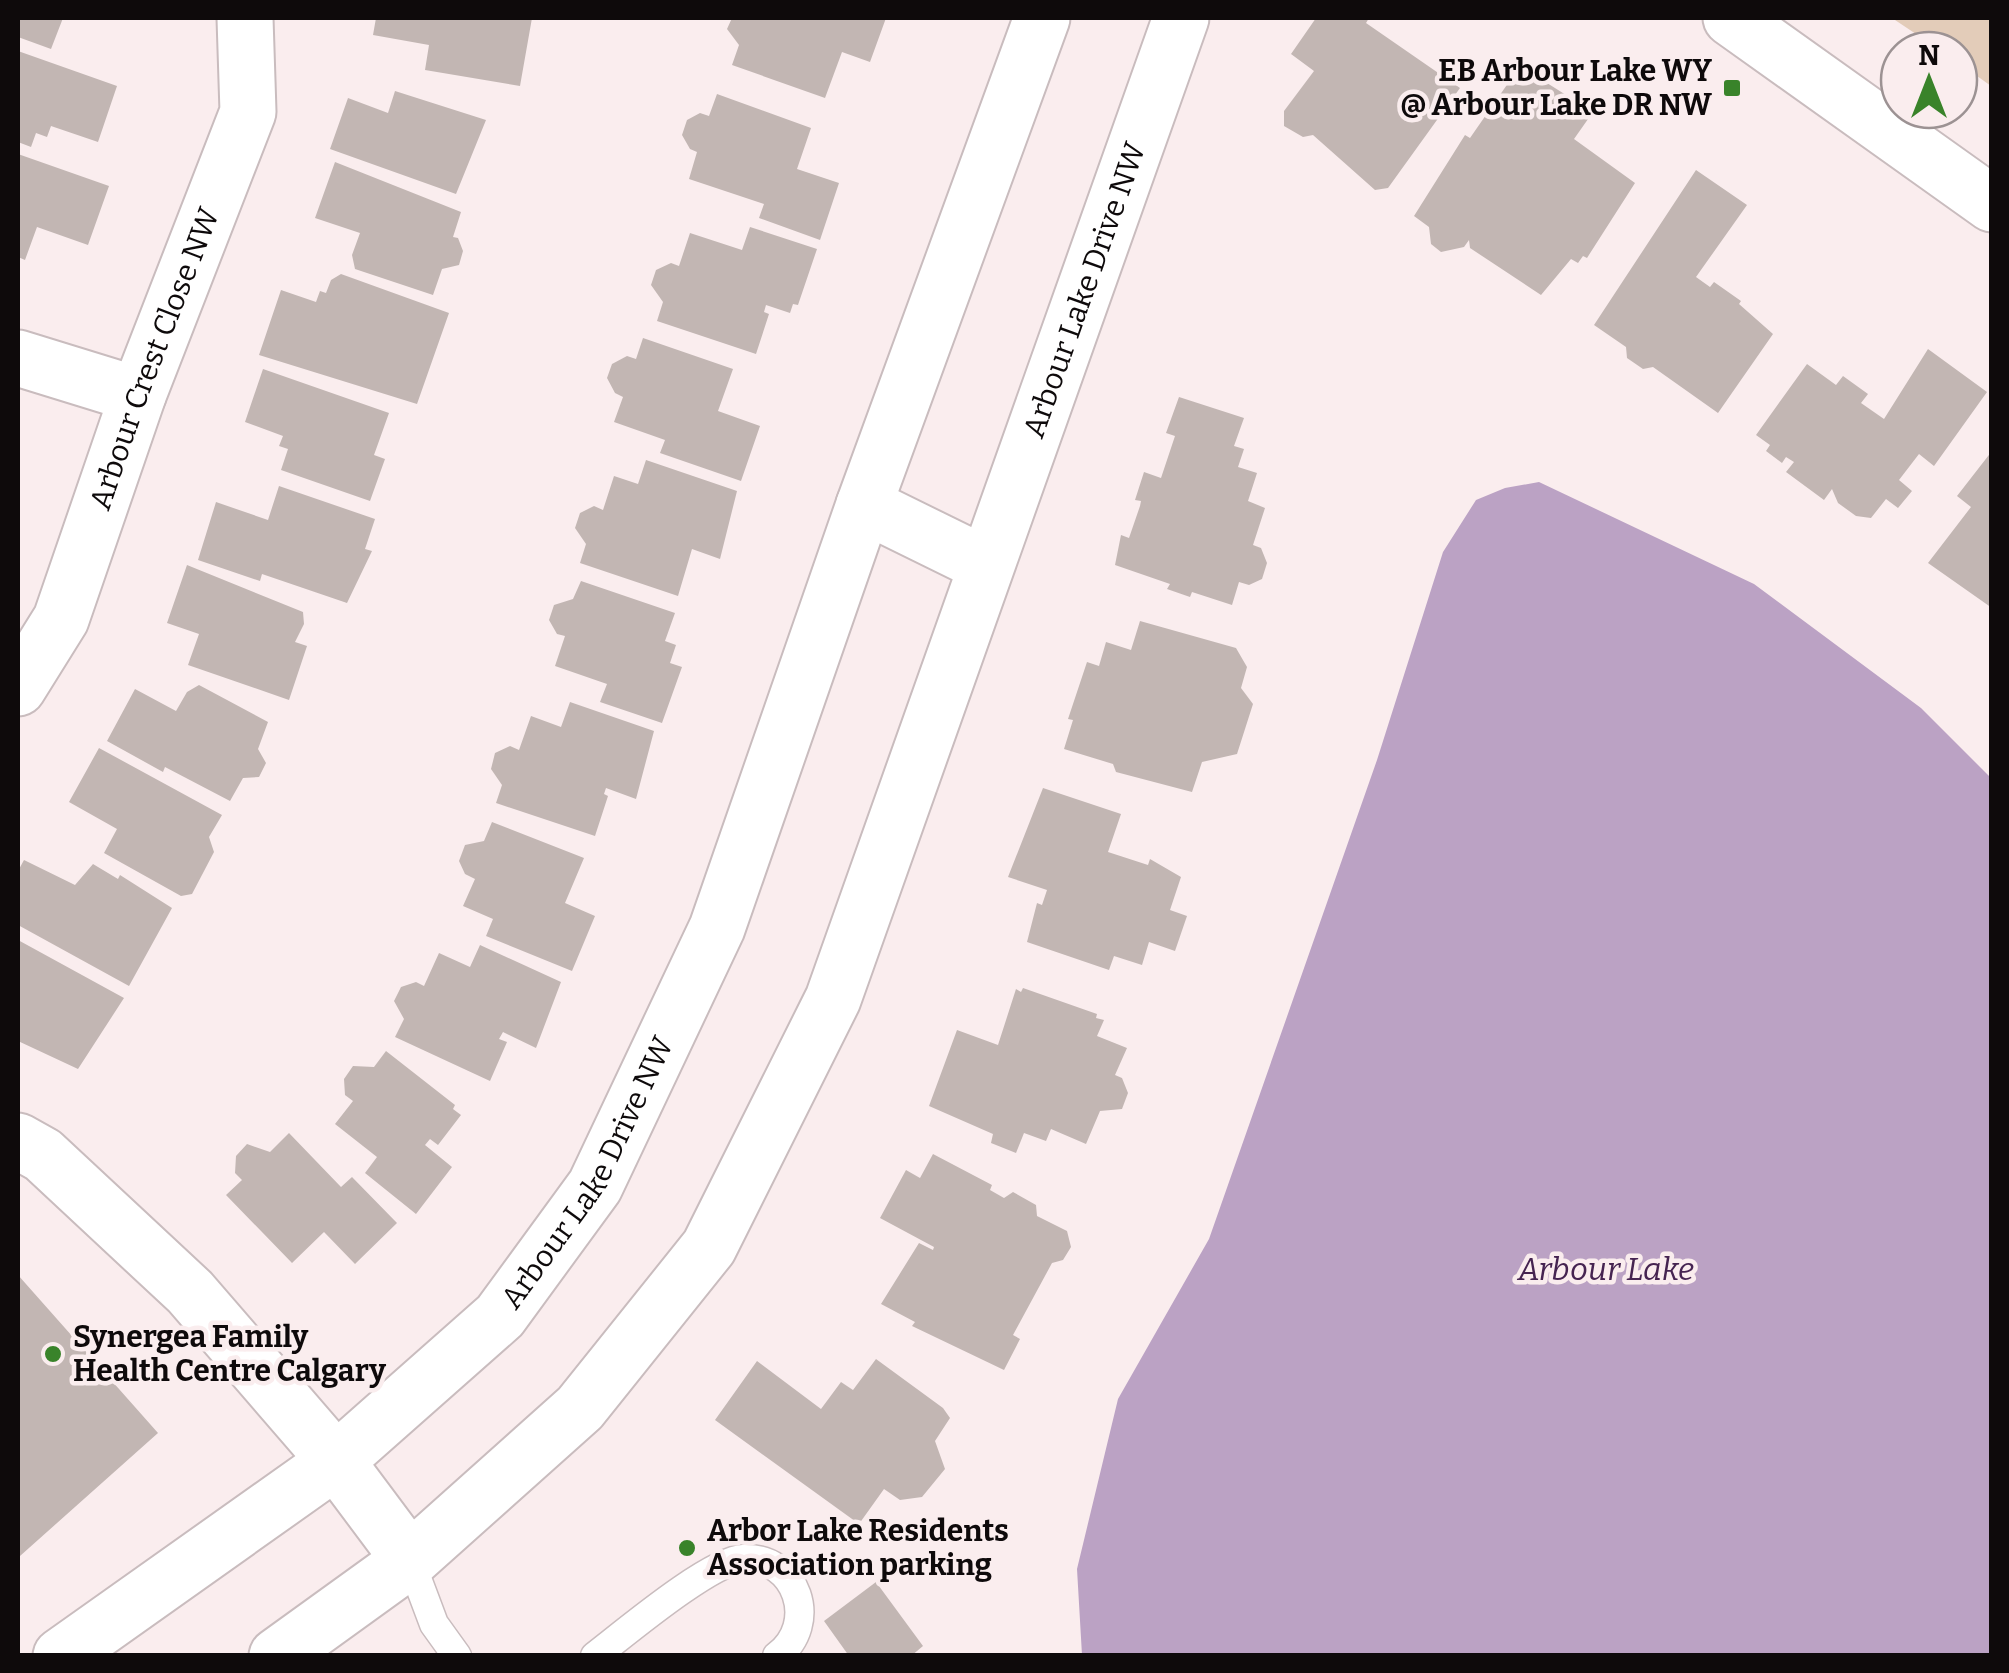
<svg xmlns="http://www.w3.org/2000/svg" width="2009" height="1673" viewBox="0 0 2009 1673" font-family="Bitter,serif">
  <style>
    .green { fill: #e3ccb9 }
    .water { fill: #bba2c4 }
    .building { fill: #c2b6b3 }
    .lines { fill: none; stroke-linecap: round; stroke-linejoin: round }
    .service-casing { stroke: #c9bcbe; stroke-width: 31 }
    .minor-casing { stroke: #c9bcbe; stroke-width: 59 }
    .tertiary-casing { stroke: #c9bcbe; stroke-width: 59 }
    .service { stroke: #fff; stroke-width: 28 }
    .minor { stroke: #fff; stroke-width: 55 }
    .tertiary { stroke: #fff; stroke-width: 55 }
    .poi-dot { fill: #39832a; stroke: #faedee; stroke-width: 4 }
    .labels { text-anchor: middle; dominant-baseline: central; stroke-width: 9; stroke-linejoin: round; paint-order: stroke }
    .poi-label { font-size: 30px; font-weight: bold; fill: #0e0a0b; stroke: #faedee; text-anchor: start }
    .street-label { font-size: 30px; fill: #0e0a0b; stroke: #faedee }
    .water-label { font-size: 32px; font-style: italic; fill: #462451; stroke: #faedee }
  </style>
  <rect width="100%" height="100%" fill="#faedee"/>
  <path class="green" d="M1892,18H1991V86L1959,63V50H1940Z"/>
  <path class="water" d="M1539,482L1754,584L1921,708L1991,778V1655H1082L1077,1569L1118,1399L1209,1239L1377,760L1443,552L1476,500L1505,488Z"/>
  <path class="building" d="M18,18H63L51,49L18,37Z
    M376,18H532L520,86L425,70L429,45L373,35Z
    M732,18H886L870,62L842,52L825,98L732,65L739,45L727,29Z
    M1316,18H1369L1366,23L1460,88L1388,188L1375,190L1313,135L1303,137L1284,126V111L1314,71L1291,54Z
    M18,51L117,86L98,142L51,126L47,137L36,133L31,147L18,142Z
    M1520,66L1593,112L1574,139L1635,183L1587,258L1583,256L1578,263L1571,259L1541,295L1470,248L1469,240L1464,247L1441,252L1431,244L1429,227L1414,216L1465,135L1470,138Z
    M395,91L486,120L456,194L330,149L348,98L388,113Z
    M717,94L811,128L797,169L839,183L820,240L759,218L764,204L689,179L697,152L690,149L682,135L687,120L700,113L709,116Z
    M18,154L109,186L88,245L37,227L25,260L18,257Z
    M335,162L461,212L453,237L458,238L463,251L459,265L442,269L433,295L355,269L352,255L360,233L315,218Z
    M1696,170L1747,205L1696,277L1710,287L1714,282L1741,301L1739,304L1773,334L1718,413L1653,367L1643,369L1627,358L1626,347L1594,325Z
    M750,227L817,249L798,305L793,304L790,313L766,305L764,312L769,314L756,354L657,321L663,302L651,285L656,270L671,263L679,266L690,233L742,250Z
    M341,274L449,313L417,404L259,355L281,290L316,302L320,291L326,293L331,280Z
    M643,338L733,369L718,411L760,426L741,481L660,453L665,440L614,422L623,397L615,393L607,378L612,364L627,356L636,359Z
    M1928,349L1987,392L1934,466L1919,454L1899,480L1912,491L1898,508L1886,499L1871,518L1856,516L1838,503L1832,489L1824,500L1786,472L1794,462L1786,457L1782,463L1766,451L1770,445L1756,435L1807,364L1836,385L1843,376L1868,394L1861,403L1884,419Z
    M263,369L389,413L374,455L385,459L370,501L281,470L288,449L279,446L283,436L245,422Z
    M1179,397L1244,418L1234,446L1244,449L1238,467L1257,473L1248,501L1265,508L1253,545L1261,548L1267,563L1262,579L1249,585L1239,582L1232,605L1192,592L1190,597L1167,589L1170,584L1115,565L1121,535L1129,538L1140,506L1141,501L1135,500L1144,472L1161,478L1175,436L1166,433Z
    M1992,451V608L1928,563L1971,507L1957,496Z
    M646,460L737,491L720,559L692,549L678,596L580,563L586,544L575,528L580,513L594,506L603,510L614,476L638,484Z
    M279,486L375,519L365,549L372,551L347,603L262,574L260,581L198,560L216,502L268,520Z
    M187,565L303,612L304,624L295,642L307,646L289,700L188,665L199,634L167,623Z
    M581,581L675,613L665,641L676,645L670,663L682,667L662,723L600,702L607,684L555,666L565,636L557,634L549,620L554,605L573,599Z
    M1140,621L1236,648L1247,667L1241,688L1253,704L1237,754L1202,762L1192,792L1116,772L1113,764L1064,749L1073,720L1068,719L1087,662L1099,666L1106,642L1131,650Z
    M199,685L268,722L258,749L266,763L259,777L243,778L230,801L165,767L163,772L107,741L135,689L176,711L187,692Z
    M570,702L654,731L636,799L606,788L604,794L608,796L595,836L496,803L502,785L491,769L495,753L510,746L519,750L531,716L561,727Z
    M99,748L222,815L209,837L214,852L192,894L181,896L104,853L117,829L69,802Z
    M1043,788L1121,814L1108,852L1148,865L1150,859L1181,877L1170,910L1187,916L1175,951L1149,942L1142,965L1114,956L1109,970L1027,942L1037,903L1042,905L1047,890L1008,877Z
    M492,822L584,858L565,903L595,916L572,971L486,936L493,919L463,906L475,879L465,874L459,861L465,845L484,841Z
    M24,860L75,885L93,864L118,879L120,875L172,908L129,986L18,925V871Z
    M18,940L124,998L78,1069L18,1041Z
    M480,945L561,982L536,1048L503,1032L499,1039L507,1042L490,1081L395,1037L404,1019L394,1001L401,987L416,982L424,986L439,953L470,967Z
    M1023,988L1097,1014L1096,1018L1104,1020L1097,1036L1127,1048L1115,1075L1122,1078L1128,1093L1122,1109L1100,1111L1086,1144L1051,1129L1046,1141L1024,1133L1016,1153L991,1143L993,1134L929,1106L957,1030L998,1045L1016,989L1021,992Z
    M386,1051L455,1105L453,1109L461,1115L438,1145L430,1139L425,1145L452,1167L416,1214L365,1173L377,1157L335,1124L353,1101L345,1095L344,1079L353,1066L374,1067Z
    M289,1133L341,1187L352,1177L397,1223L355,1264L324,1232L292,1263L226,1195L242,1180L235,1173L236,1156L247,1144L270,1152Z
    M933,1154L992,1185L990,1190L1004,1198L1013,1192L1036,1205L1037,1216L1067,1231L1071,1247L1063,1260L1052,1263L1013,1335L1020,1339L1004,1370L912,1326L915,1322L881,1304L919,1243L933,1250L934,1247L880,1218L906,1170L920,1178Z
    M18,1275L158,1433L20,1556L18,1553Z
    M876,1359L943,1408L950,1418L935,1441L945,1469L922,1497L900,1500L884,1489L859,1524L715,1420L757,1361L821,1409L841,1382L853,1390Z
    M876,1582L923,1646L911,1656H849L824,1621Z"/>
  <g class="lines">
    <defs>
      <path id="service" d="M410,1560L434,1624L457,1656
        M595,1656C625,1633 710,1561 743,1559C797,1556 820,1624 777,1656"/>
      <g id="minor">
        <path d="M18,358L138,395"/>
        <path d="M864,505L984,564"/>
        <path id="s1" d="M18,688L61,619L138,395L248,112L245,18"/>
        <path d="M18,1141L43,1155L190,1292L336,1461L410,1560"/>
      </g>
      <g id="tertiary">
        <path d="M1731,18L1992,204"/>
        <path id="s2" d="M61,1656L336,1461L500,1316L595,1186L717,928L864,505L1042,18"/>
        <path id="s3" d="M277,1656L410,1560L580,1408L709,1247L833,999L1181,18"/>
      </g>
    </defs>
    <use href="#service" class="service-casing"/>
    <use href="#minor" class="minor-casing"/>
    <use href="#tertiary" class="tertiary-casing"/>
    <use href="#service" class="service"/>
    <use href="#minor" class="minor"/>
    <use href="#tertiary" class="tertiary"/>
  </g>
  <g class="poi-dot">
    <rect x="1722" y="78" width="20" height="20" rx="5"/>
    <circle cx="53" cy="1354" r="10"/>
    <circle cx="687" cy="1548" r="10"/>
  </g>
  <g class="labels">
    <g class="poi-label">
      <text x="1712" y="71" text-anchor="end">EB Arbour Lake WY<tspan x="1712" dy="34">@ Arbour Lake DR NW</tspan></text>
      <text x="73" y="1337">Synergea Family<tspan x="73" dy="34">Health Centre Calgary</tspan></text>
      <text x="707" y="1531">Arbor Lake Residents<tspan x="707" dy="34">Association parking</tspan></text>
    </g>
    <g class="street-label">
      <text stroke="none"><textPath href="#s3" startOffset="1628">Arbour Lake Drive NW</textPath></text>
      <text stroke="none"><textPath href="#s1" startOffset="358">Arbour Crest Close NW</textPath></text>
      <text stroke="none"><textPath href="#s2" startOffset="725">Arbour Lake Drive NW</textPath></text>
    </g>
    <g class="water-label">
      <text x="1606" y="1269">Arbour Lake</text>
    </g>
  </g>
  <rect width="2009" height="1673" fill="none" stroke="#0e0a0b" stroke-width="40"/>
  <g transform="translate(1929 80)"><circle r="48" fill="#faedee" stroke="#9c9293" stroke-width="2.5"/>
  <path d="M0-8L18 38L0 25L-18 38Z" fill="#39832a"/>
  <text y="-15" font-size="28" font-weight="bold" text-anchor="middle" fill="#0e0a0b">N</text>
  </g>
</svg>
